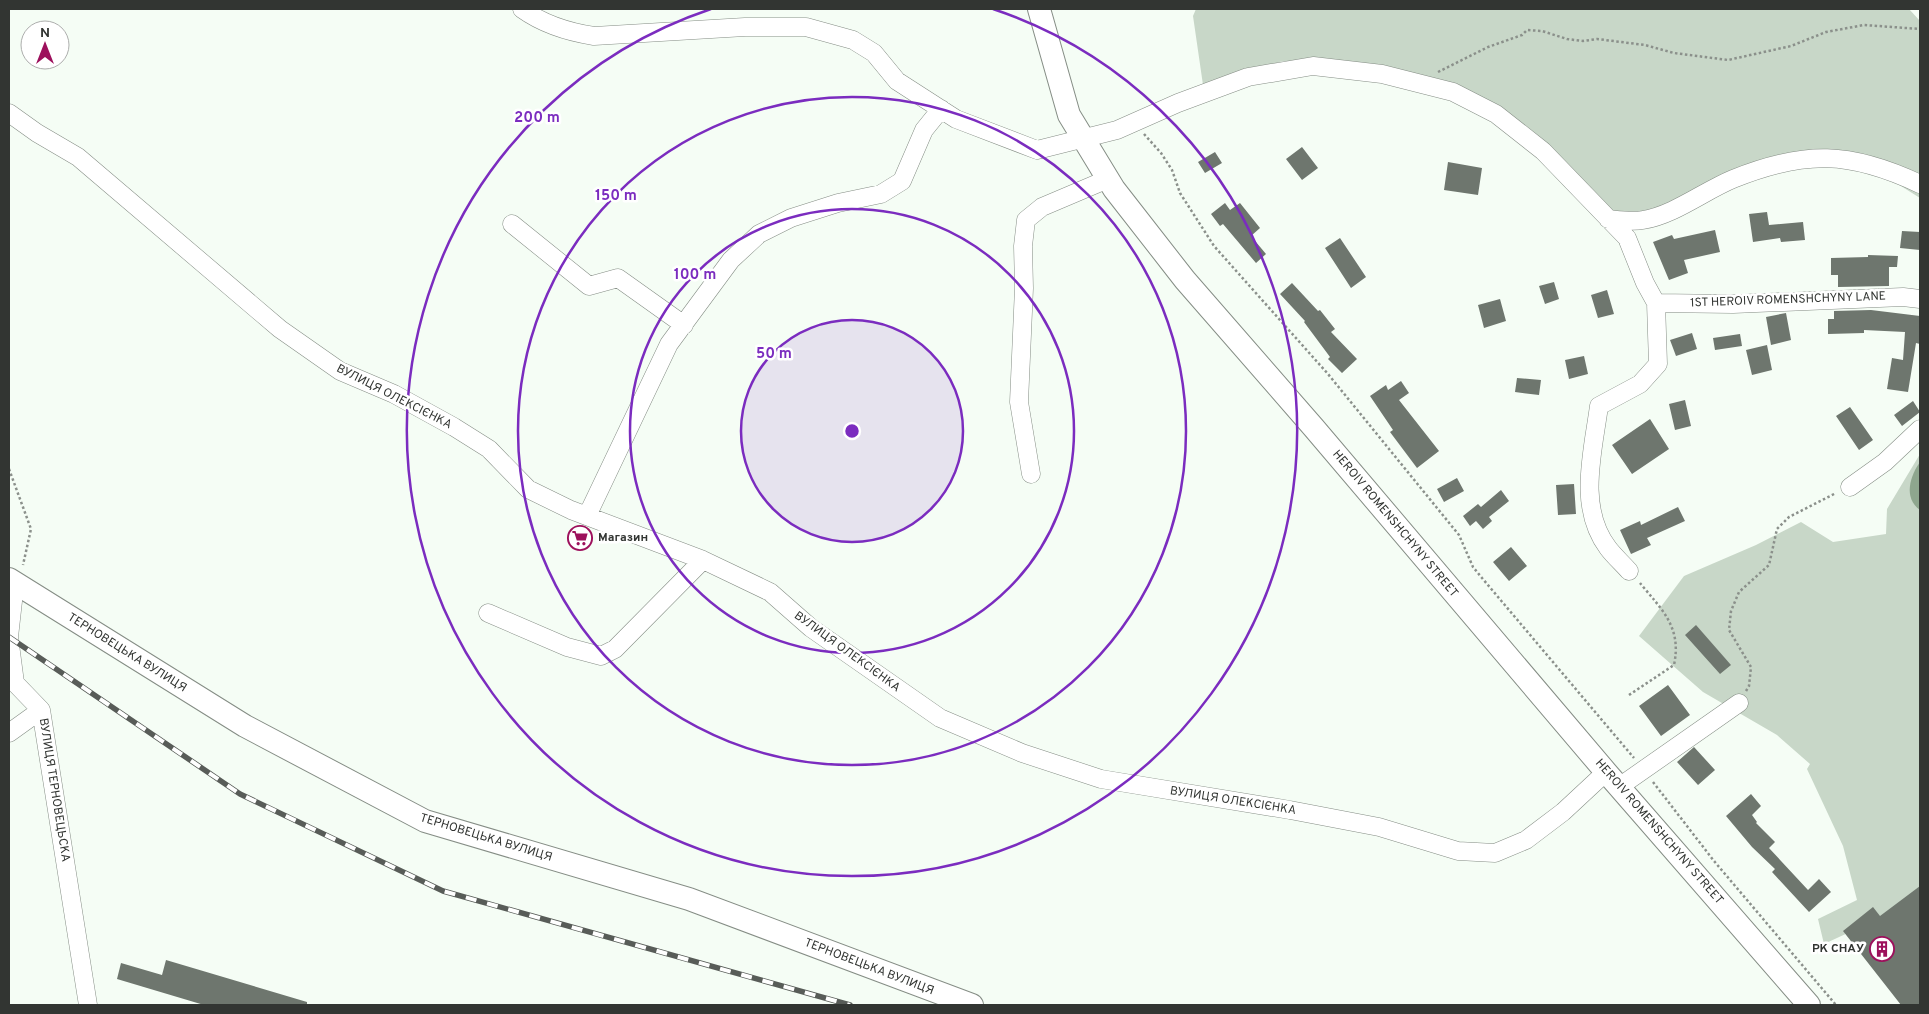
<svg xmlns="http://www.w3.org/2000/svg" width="1929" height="1014" viewBox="0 0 1929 1014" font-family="Overpass,sans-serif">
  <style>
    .green { fill: #c8d7c8 }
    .water { fill: #8ea68e }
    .building { fill: #6e766e }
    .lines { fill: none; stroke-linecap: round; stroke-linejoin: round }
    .minor-casing { stroke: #858d85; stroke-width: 19 }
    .major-casing { stroke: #858d85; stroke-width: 24 }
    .path { stroke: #8b908b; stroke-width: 2.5; stroke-dasharray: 2.5 2.5; stroke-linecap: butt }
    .minor { stroke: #fff; stroke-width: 18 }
    .major { stroke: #fff; stroke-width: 22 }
    .rail-casing { stroke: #585c58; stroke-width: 5.5 }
    .rail { stroke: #fff; stroke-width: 4; stroke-dasharray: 11; stroke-linecap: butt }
    .ring { fill: none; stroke: #7b2cbf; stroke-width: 2.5 }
    .labels { text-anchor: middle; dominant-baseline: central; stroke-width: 5; stroke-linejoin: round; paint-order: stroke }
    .street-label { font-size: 12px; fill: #323532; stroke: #fff }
    .poi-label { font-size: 12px; font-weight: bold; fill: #323532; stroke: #fff; text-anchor: start }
    .centre { fill: #7b2cbf; stroke: #fff; stroke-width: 2.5 }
    .ring-label { font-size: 15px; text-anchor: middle; font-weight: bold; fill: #7b2cbf; stroke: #fff; stroke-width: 5; stroke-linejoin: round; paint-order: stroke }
  </style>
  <rect width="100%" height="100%" fill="#f5fdf5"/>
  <path class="green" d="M1196,9H1909L1920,21V198L1866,164L1813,153L1641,222L1611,214L1485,113L1359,64L1283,61L1203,85L1193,16Z
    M1920,454V903L1904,907L1824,944L1818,919L1857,900L1843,846L1807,769L1810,764L1777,735L1703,692L1639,636L1684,576L1756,545L1801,522L1833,542L1886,534L1887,509Z"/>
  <path class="water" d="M1920,462V510C1903,498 1910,476 1920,462Z"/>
  <path class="building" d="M1302,147L1318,168L1302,180L1286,159Z
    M1215,152L1222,163L1205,173L1198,162Z
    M1448,162L1482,168L1478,195L1444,190Z
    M1225,203L1230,210L1240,203L1260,228L1251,236L1266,254L1256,263L1223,224L1220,226L1211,214Z
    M1767,212L1769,225L1803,222L1805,240L1781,242L1780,238L1753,242L1749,214Z
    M1715,230L1720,252L1684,260L1688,273L1669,280L1653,242L1672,235L1674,239Z
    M1902,231L1920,232V250L1900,248Z
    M1340,238L1366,277L1351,288L1325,248Z
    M1868,255L1898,256L1897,267H1889V286L1838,287V275H1831V258L1868,257Z
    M1554,282L1559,299L1545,304L1539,286Z
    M1292,283L1318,311L1320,310L1335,329L1331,332L1357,359L1342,373L1328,359L1330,357L1304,322L1305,321L1280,294Z
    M1607,290L1614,314L1598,318L1591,295Z
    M1500,299L1506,321L1484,328L1478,305Z
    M1871,310L1920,316V344L1916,343L1908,392L1887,389L1892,358L1903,360L1905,332L1864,330V333L1828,334V319H1834V311Z
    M1786,313L1791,340L1771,345L1766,317Z
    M1692,333L1697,349L1676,356L1670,340Z
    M1740,334L1742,346L1715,350L1713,338Z
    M1767,345L1772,370L1752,375L1746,350Z
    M1584,356L1588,374L1569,379L1565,360Z
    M1517,378L1541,380L1539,395L1515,392Z
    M1401,381L1409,393L1399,400L1439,451L1417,468L1390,432L1393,430L1370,396L1386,385L1388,390Z
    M1685,400L1691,426L1675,430L1669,404Z
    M1913,401L1920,412L1902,426L1894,415Z
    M1850,407L1873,440L1859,450L1836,416Z
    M1650,419L1669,449L1632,474L1612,445Z
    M1457,478L1464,491L1444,502L1437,489Z
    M1574,484L1576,514L1558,515L1556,485Z
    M1501,490L1509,501L1489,517L1492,521L1483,529L1476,521L1470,526L1463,516L1478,504L1481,507Z
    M1678,507L1685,521L1647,538L1651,545L1631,554L1620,530L1640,521L1641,525Z
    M1511,547L1527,566L1509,581L1493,562Z
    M1696,625L1731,665L1720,674L1685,635Z
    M1668,685L1690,715L1661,736L1639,706Z
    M1694,747L1715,770L1698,785L1677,762Z
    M1751,794L1761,806L1752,815L1757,822L1756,823L1775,842L1769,848L1808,890L1819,879L1831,892L1809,912L1772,872L1775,869L1752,847L1726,816Z
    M1920,886V1005H1901L1843,931L1873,907L1880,916Z
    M166,960L307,1002V1005H204L117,979L121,963L162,975Z"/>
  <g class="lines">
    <defs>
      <path id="minor" d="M522,9C543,24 568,32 594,36L745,27H806L853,40L874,53L897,81L956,119L1037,150L1117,130L1178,103L1248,77L1313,66L1382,74L1453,92L1496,114L1543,151L1627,238L1645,283L1656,303L1733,304L1903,297L1920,299
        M9,113L37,133L78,157L280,329L340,371L394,394L454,427L489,449L528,489L571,510L703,560L770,592L811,628L940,718L1022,753L1101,779L1290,810L1379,827L1458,851L1495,853L1526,840L1563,812L1606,772
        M1608,219C1619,220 1632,222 1643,220C1674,215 1704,191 1733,179C1805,150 1850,151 1920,184
        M512,224L589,286L618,278L684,325
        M1031,474L1019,402L1024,288L1023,246L1026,220L1042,207L1108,179
        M1850,487L1885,462L1920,429
        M587,516L669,344L731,260L759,234L791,218L838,203L881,194L902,181L924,130L941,109
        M1629,571C1622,563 1614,556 1608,548C1577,507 1593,452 1599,406L1640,384L1658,364L1656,303
        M15,583L9,637L15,683L41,710L88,1005
        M488,613L567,647L601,656L615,649L703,560
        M9,733L41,710
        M1619,787L1739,703"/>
      <path id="major" d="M1039,9L1069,115L1114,189L1185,280L1314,428L1606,772L1809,1005
        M9,579L245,726L425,821L689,899L972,1005"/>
    </defs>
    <use href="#minor" class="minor-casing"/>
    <use href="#major" class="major-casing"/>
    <path class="path" d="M1438,72L1488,47L1522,35L1527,30L1542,31L1567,39L1583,41L1597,39L1645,45L1674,53L1728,60L1791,46L1826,32L1864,25L1920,29
      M1144,134L1161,153L1172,170L1180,193L1214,246L1328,374L1459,535L1473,567L1482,578L1634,758
      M9,469L31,529L23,565
      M1746,691L1749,686L1751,667L1729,630L1731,611L1739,592L1769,565L1777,529L1789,517L1836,493
      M1629,695L1674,665C1682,627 1662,610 1640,583
      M1653,782L1714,861L1836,1005"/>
    <use href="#minor" class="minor"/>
    <use href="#major" class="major"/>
    <defs>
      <path id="rail" d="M9,637L240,794L443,891L850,1005"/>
    </defs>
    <use href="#rail" class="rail-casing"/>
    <use href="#rail" class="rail"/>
  </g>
  <circle cx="852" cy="431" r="111" fill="#7b2cbf" fill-opacity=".12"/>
  <g class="ring">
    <circle cx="852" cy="431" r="111"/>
    <circle cx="852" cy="431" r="222"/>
    <circle cx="852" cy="431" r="334"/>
    <path d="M993 9A445 445 0 1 1 711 9"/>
  </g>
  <defs>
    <symbol id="supermarket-ring" viewBox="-11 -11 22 22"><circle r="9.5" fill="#fff" stroke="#9d105c" stroke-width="1.5"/><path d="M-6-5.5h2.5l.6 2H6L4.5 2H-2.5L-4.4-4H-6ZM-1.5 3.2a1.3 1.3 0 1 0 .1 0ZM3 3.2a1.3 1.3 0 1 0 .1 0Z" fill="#9d105c"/></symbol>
    <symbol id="building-ring" viewBox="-11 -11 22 22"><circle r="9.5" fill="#fff" stroke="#9d105c" stroke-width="1.5"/><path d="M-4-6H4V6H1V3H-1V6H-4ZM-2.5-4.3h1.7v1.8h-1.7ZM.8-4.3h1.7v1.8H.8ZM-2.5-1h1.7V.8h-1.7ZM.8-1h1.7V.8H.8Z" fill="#9d105c"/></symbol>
  </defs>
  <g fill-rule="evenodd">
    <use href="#supermarket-ring" x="566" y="524" width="28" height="28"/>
    <use href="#building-ring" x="1868" y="935" width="28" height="28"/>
  </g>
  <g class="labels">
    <g class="street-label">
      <text transform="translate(1788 300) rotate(-2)">1ST HEROIV ROMENSHCHYNY LANE</text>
      <text transform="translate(394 397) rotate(27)">ВУЛИЦЯ ОЛЕКСІЄНКА</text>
      <text transform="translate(1395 524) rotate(50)">HEROIV ROMENSHCHYNY STREET</text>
      <text transform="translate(847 652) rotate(36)">ВУЛИЦЯ ОЛЕКСІЄНКА</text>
      <text transform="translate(127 653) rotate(32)">ТЕРНОВЕЦЬКА ВУЛИЦЯ</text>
      <text transform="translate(54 790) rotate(81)">ВУЛИЦЯ ТЕРНОВЕЦЬСКА</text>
      <text transform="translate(1233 801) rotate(9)">ВУЛИЦЯ ОЛЕКСІЄНКА</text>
      <text transform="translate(1659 832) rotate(49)">HEROIV ROMENSHCHYNY STREET</text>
      <text transform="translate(486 838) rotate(17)">ТЕРНОВЕЦЬКА ВУЛИЦЯ</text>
      <text transform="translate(869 967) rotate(21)">ТЕРНОВЕЦЬКА ВУЛИЦЯ</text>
    </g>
    <g class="poi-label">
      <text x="598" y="538">Магазин</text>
      <text x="1864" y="949" text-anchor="end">РК СНАУ</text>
    </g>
  </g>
  <circle cx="852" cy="431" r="8" class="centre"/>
  <g class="ring-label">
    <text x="537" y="122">200 m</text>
    <text x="616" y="200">150 m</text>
    <text x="695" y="279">100 m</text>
    <text x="774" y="358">50 m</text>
  </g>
  <rect width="1929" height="1014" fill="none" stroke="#323532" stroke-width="20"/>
  <g transform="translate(45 45)"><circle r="24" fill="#ffffff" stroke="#adaead"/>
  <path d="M0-4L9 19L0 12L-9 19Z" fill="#9d105c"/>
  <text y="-8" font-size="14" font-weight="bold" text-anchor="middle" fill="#323532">N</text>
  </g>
</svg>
